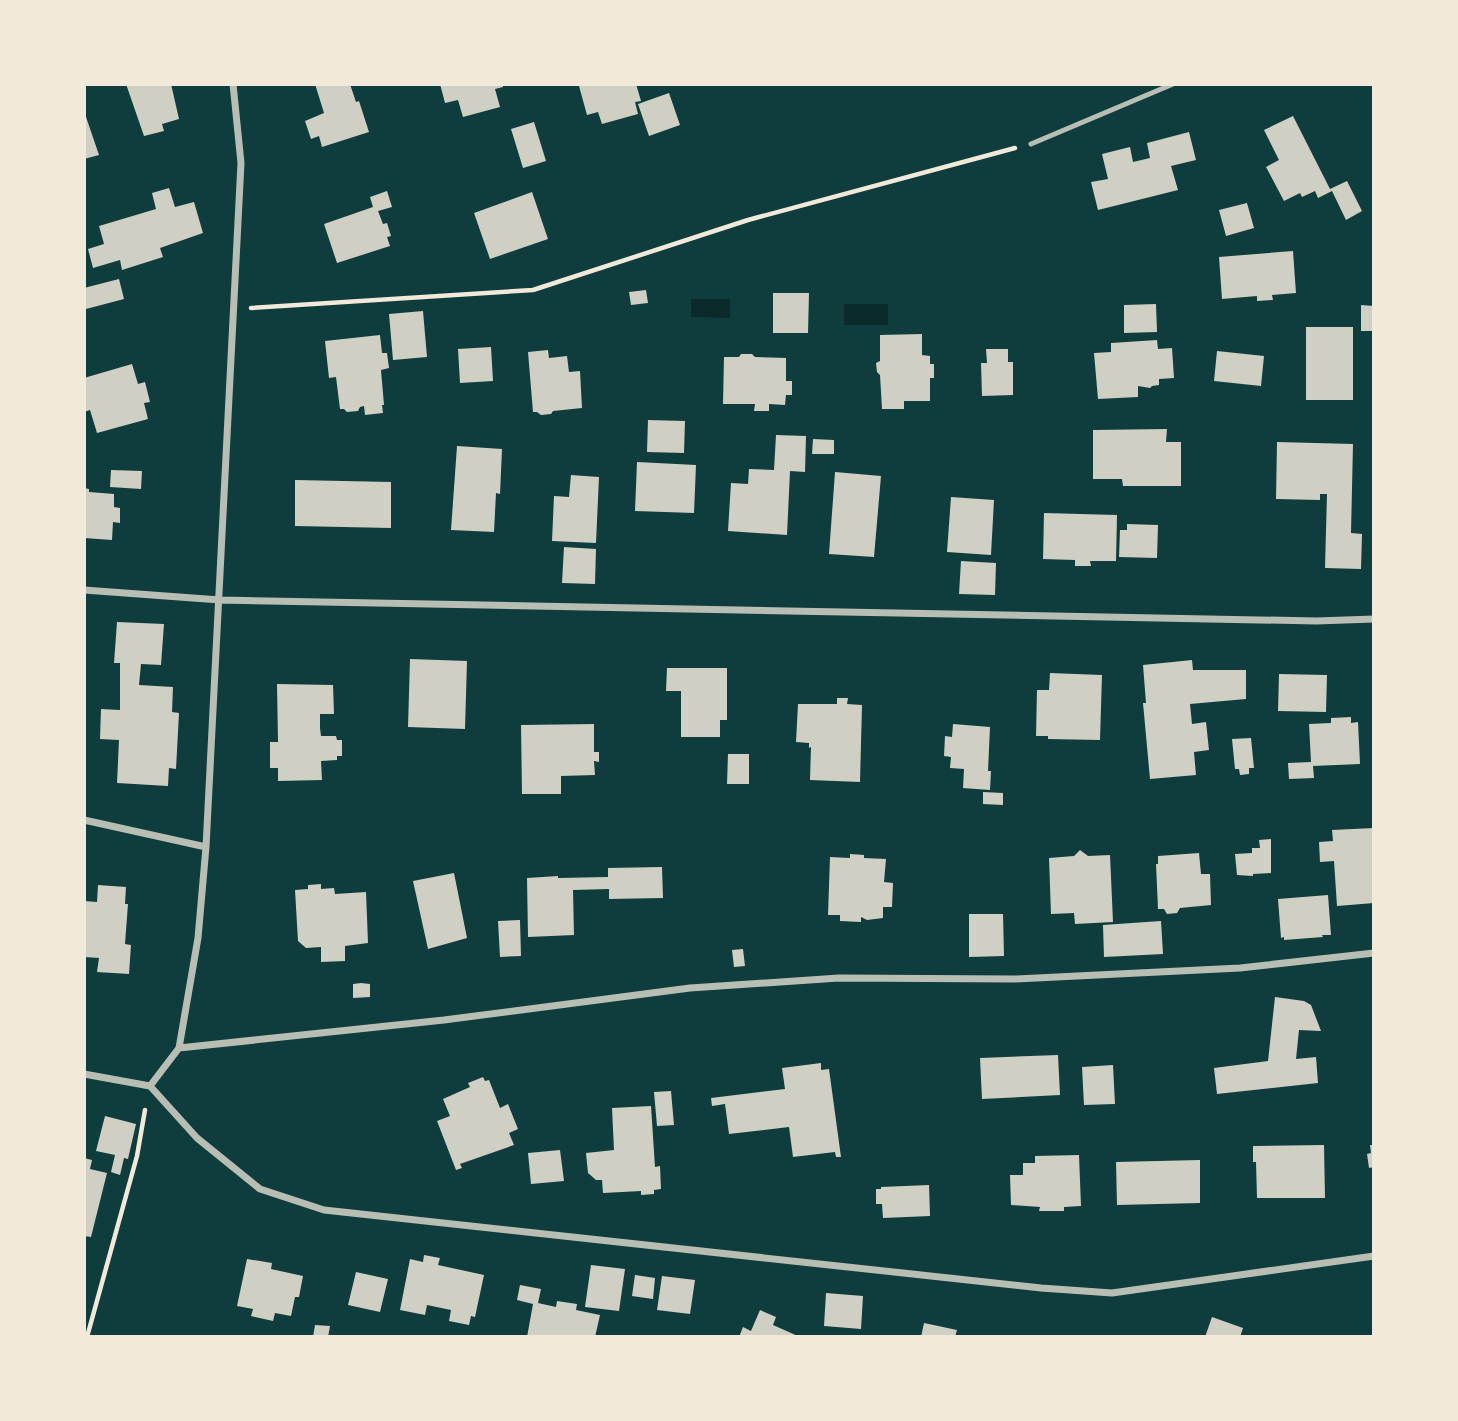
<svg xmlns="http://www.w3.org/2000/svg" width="1458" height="1421" viewBox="0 0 1458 1421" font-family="Jost,sans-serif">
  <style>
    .water { fill: #0a2a2b }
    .building { fill: #cfcfc3 }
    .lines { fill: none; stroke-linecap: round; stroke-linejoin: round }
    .path { stroke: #f1e9da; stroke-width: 4.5 }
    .service { stroke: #b8beb3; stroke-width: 5 }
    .minor { stroke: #b8beb3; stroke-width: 7 }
  </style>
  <rect width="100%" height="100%" fill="#0f3d3e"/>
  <path class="water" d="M691,299H730V318L691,317Z
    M844,304H888V325H844Z"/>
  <path class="building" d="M126,84H171L179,119L162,124L164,131L144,136Z
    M315,84H350L356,102L359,101L369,132L322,147L319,136L311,139L305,121L324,113Z
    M440,84H503V87L495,89L500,107L463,117L458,100L445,103Z
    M585,84H636L641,101L635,102L638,114L602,124L598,112L587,115L579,86Z
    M669,93L680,125L649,136L638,104Z
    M84,111L99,155L84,159Z
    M1293,116L1330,189L1347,181L1362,211L1346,220L1332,191L1318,198L1315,191L1302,197L1300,193L1284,201L1266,167L1279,160L1264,130Z
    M534,122L546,161L523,168L511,129Z
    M1189,132L1196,160L1171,166L1178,190L1098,210L1091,182L1108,179L1102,154L1130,147L1133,162L1150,158L1147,143Z
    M169,188L175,207L194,202L203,233L160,248L163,257L122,270L120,260L93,268L88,249L104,244L99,226L156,209L152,193Z
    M387,191L392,207L378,211L383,224L387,223L391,236L387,237L390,246L337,263L324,224L373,207L370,197Z
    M532,192L548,239L490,259L474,213Z
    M1247,203L1254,228L1226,236L1219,210Z
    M1293,251L1296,293L1272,295L1273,300L1257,301V296L1222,299L1219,257Z
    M119,279L124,299L86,309L84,288Z
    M646,290L648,303L631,305L629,292Z
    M773,293H809L808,333H773Z
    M1156,304L1157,332L1124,333V305Z
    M1361,305L1374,306V331H1361Z
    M423,311L427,357L393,360L389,314Z
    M1306,327H1353V400H1306Z
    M922,334V355L930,356V364H934V378H930V401H904V409H882L880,375L877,372L876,363L880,361V335Z
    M380,335L382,353H387L389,368L381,370L384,405H382L383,413L365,415L364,406L360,407L358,411L347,412L344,409H340L336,377L329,378L325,341Z
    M1157,340L1158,349L1172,348L1174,378L1159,379V385L1152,386L1150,388L1138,386V397L1098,399L1094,353L1111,352V343Z
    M491,347L493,381L460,383L458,349Z
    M986,349H1008V362H1013V395L982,396L981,363H987Z
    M548,350L549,358L567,356L569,372L580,371L582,408L553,411L551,414L541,415L537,412H533L528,352Z
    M1217,351L1264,356L1261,386L1214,381Z
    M741,354H752L755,357L786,358V381H792V395H786L785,405L769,404V411H754L755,404H723L724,357H739Z
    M132,364L138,384L145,382L150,402L144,403L148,419L97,433L90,410L84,412V378Z
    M648,420L685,421L684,453L647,452Z
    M1167,429L1166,442H1181V486H1123L1122,479H1093V430Z
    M776,435L806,436L805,472L790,471L787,535L728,531L731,483L748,484L749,469L774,470Z
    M813,439L834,440V454H812Z
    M1277,442L1353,444L1351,533L1362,534L1361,569L1325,568L1327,494H1320V500L1276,499Z
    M457,446L502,449L500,494L496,493L494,532L451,530Z
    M637,462L696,465L694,513L635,511Z
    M111,470L142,471L141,489L110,487Z
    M835,472L881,476L874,557L829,554Z
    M571,475L599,477L596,543L552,541L554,496L569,497Z
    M295,480L391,482V528L295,526Z
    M84,488L89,489V492L114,494V507L120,508V523L113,522L112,540L84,538Z
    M951,497L994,500L991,555L947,552Z
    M1044,513L1117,515L1116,561H1090L1091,566H1075V560L1043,559Z
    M1127,524L1158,525L1157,558L1119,557L1120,530H1127Z
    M564,547L596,549L595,584L562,583Z
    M961,561L996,563L995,595L959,594Z
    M117,622L164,624L161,665L141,664L139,685L173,687L172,712L179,713L176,769L169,768L168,786L117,783L119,740L100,739L101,709L120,710V663H114Z
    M410,659L467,661L465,729L408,727Z
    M1192,660L1193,670H1246V699L1190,704L1192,724L1206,722L1209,750L1194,752L1196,775L1150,779L1143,703H1146L1143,665Z
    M667,668H727V720H720V737H681V691H666Z
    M1050,673L1102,675L1100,740L1048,739V736H1036L1037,690H1049Z
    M1279,674L1327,675L1326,712L1278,711Z
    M277,684L333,685L334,714H320V728L321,736H336L337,740H342V756H337V760L321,761L322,780L278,781V768H270V742H278Z
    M837,698H848L847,704L862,705L860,782L810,780L811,747L809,748V743L796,742L798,704H837Z
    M1351,717V723L1358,722L1360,764L1313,766L1314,778L1289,779L1288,763L1311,762L1309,724L1331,723V718Z
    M594,724V752H599V762L594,761L595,775L561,776V794H522L521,725Z
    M953,724L990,727L988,771H991L990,790L963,788L964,769L950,768L951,757L944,756L945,736L952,737Z
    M1251,738L1254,768H1249V774L1240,775L1239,769H1235L1232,739Z
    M728,754H749V784H727Z
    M983,792L1003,793V805L983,804Z
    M1374,828V903L1337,906L1334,861L1320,862L1319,842L1333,841L1332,830Z
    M1271,839V873L1253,874V876L1237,875L1235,854L1252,853V848H1260L1259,840Z
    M1080,850L1088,856L1110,855L1113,922L1075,924L1074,913L1051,914L1049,858L1074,856Z
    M1199,853L1201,874H1210L1211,905L1180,908L1177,913L1167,914L1164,909H1158L1156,864H1158V856Z
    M850,854L864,855V858L886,859L884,882L893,883L892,907H883V918L867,920L861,917V922L840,921V915H828L830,857L850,858Z
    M662,867L663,898L609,899V889L573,890L574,935L528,937L527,878L558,876V878L608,877V868Z
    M454,873L467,938L428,949L413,881Z
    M321,884V889L334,888L335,894L366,892L368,943L345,946V961L321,962V947L306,948L298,941L295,890L308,889V885Z
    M98,885L126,887L125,904H128L125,944L131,945L129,974L97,972L99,958L84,957V901L97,902Z
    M1328,895L1331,935H1322L1323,937L1284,940V937L1281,938L1278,899Z
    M969,914H1003L1004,956L969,957Z
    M520,920L521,956L500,957L498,921Z
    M1161,921L1163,954L1104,957L1103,925Z
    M743,949L745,966L734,967L732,950Z
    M361,983L370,984V997L353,998V984Z
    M1275,997L1304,1001L1311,1005L1321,1031L1299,1030L1296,1059L1316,1057L1318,1083L1217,1094L1214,1068L1268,1061Z
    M1058,1055L1060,1095L982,1099L980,1058Z
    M821,1063V1070L829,1069L841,1157H836L835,1152L793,1157L789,1127L729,1134L725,1104L712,1106L711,1098L785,1089L782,1068Z
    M1113,1065L1115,1104L1084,1105L1082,1067Z
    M483,1077L485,1081L489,1080L500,1108L508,1104L518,1129L509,1133L514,1145L460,1164L462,1168L456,1170L437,1121L450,1116L443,1099L470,1087L468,1083Z
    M671,1091L674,1125L657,1126L654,1092Z
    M651,1106L655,1167L660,1166L661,1189L654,1190V1194L641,1195V1191L603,1193L602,1180H596L588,1173L586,1153L614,1150L612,1108Z
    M105,1116L136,1124L128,1159L124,1158L120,1175L111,1172L115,1155L96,1151Z
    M1324,1145L1325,1198H1257L1256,1162H1253V1146Z
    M1370,1145H1374V1167L1369,1168L1367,1154L1371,1153Z
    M560,1150L564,1181L531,1184L528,1153Z
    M1079,1155L1081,1206L1064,1207V1211H1039L1040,1207L1011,1205L1010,1175H1023V1163H1035V1156Z
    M84,1158L92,1160L90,1169L107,1173L91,1237L84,1236Z
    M1200,1160V1203L1117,1205L1116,1162Z
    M929,1185L930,1216L883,1218L882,1204H876V1189H881V1187Z
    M424,1255L440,1258L438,1265L484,1275L475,1317L471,1316L469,1325L449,1321L451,1310L427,1305L425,1315L400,1310L410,1259L423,1262Z
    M247,1259L272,1263L271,1269L303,1276L299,1297H295L291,1316L275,1313L273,1321L251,1316L253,1309L237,1306Z
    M591,1265L625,1269L619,1311L585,1307Z
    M356,1272L388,1279L380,1312L348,1305Z
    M635,1275L655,1278L653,1299L632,1296Z
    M662,1276L695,1280L690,1314L657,1310Z
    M520,1285L541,1289L538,1303L556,1307L557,1301L577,1304L576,1310L600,1315L595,1337H527L533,1304L517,1300Z
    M826,1293L863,1296L861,1329L824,1326Z
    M760,1310L776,1317L773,1325L800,1337H739L743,1327L751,1331Z
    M1212,1317L1243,1328L1240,1337H1205Z
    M924,1323L957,1330L955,1337H921Z
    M315,1325L330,1326L328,1337H313Z"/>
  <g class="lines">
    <path class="path" d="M251,308L533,290L748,220L1015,148
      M87,1337L137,1156L145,1110"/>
    <path class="service" d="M1031,144L1173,84"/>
    <path class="minor" d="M84,590L220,600L1316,621L1374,619
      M84,820L206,847
      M179,1048L444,1020L690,988L839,978L1014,979L1240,968L1374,953
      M84,1074L150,1086L197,1138L260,1189L324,1210L1041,1288L1112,1293L1374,1256
      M150,1086L179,1048L198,938L206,847L241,163L233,84"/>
  </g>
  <rect width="1458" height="1421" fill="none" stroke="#f1e9da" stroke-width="172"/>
</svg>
